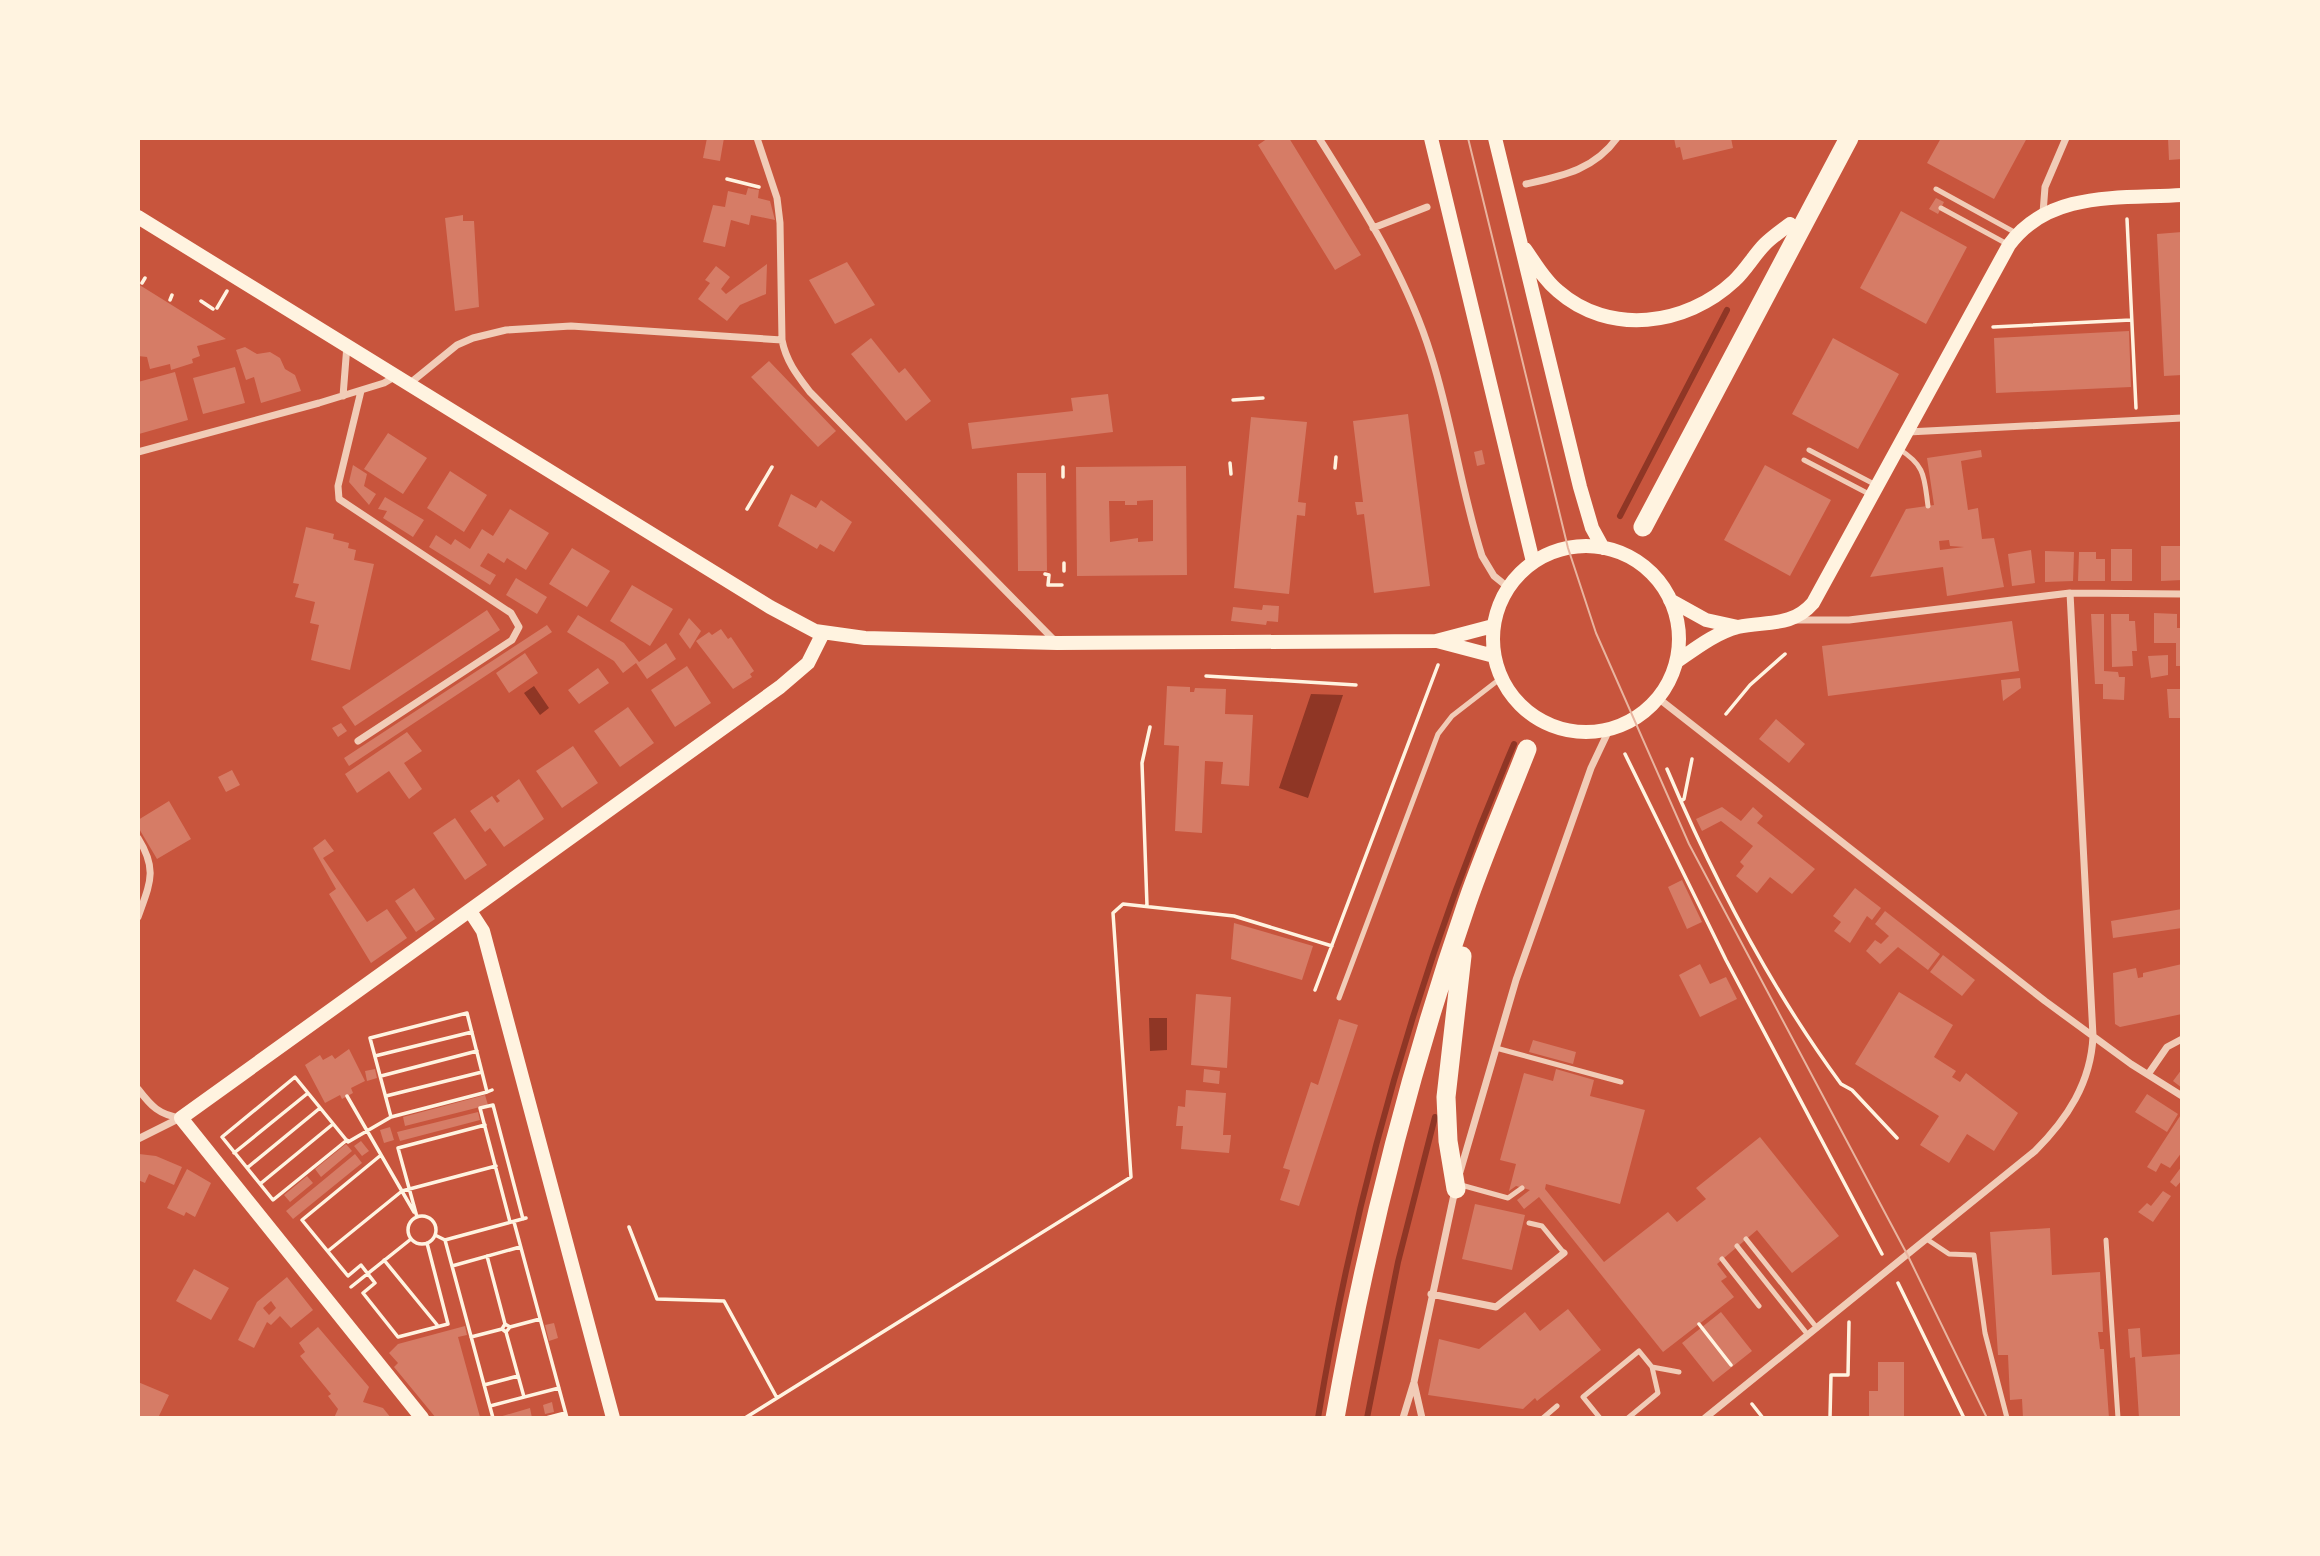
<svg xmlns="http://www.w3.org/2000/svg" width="2320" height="1556" viewBox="0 0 2320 1556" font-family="'Sofia Sans Condensed',sans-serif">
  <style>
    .water { fill: #8f3625 }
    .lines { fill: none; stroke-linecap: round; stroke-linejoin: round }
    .stream { stroke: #8f3625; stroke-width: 6 }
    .building { fill: #d67c66; fill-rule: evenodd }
    .path { stroke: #fff3e0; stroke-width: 3.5 }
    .service { stroke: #f1ccb7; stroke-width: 5 }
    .minor { stroke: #f1ccb7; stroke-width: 7 }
    .secondary { stroke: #fff3e0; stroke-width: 14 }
    .trunk { stroke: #fff3e0; stroke-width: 19 }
    .tram { stroke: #e9b49f; stroke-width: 2 }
  </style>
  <rect width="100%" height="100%" fill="#c8553d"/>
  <path class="water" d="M534,686L549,708L540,715L524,693Z
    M1311,694L1343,695L1308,798L1279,788Z
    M1149,1018H1167V1050L1150,1051Z"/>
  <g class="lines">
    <path class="stream" d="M1620,516L1727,310
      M1318,1418C1356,1188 1422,958 1514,744
      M1367,1418L1398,1262L1435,1117"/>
  </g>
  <path class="building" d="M707,138H724L720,161L703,158Z
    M1268,138H1289L1361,255L1335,270L1258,145Z
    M1674,138H1731L1733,148L1683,160L1680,147L1676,148Z
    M1941,138H2027L1994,199L1927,163Z
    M2168,138H2182V159L2169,160Z
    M748,188L759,190L758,198L770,201L775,220L751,215L749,225L731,220L725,247L703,242L713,205L725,207L728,191L746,195Z
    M1936,198L1944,202L1938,214L1929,209Z
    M1901,211L1967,247L1926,324L1860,288Z
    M463,215V221H474L479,307L455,311L445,218Z
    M2182,232V375L2164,376L2157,234Z
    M847,262L875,305L835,324L809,280Z
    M767,264L766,294L740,305L727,321L698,299L710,283L705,280L716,266L730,277L721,289L726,294Z
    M138,284L207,327L226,339L197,346L200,356L192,359L193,363L171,370L170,364L150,369L147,357L138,356Z
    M2129,331L2131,387L1996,393L1994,338Z
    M871,338L899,373L905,368L931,401L906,421L851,354Z
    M1833,338L1899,374L1858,449L1792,414Z
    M245,347L257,354L270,352L280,358L285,369L295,375L301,391L261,403L254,377L246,380L236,350Z
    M769,361L836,431L818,447L751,377Z
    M235,367L245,403L203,414L193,378Z
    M175,372L188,420L139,434L138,382Z
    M1108,394L1113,432L972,449L968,423L1073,411L1071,398Z
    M1408,414L1430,586L1374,593L1364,514L1357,515L1355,502H1363L1353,421Z
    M1251,417L1307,422L1298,502L1306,503L1305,516L1297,515L1289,594L1234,588Z
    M388,433L427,458L403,494L364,469Z
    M1482,450L1485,464L1477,466L1474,452Z
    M1981,450L1982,457L1961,461L1968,510L1978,508L1982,539L1994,538L2004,587L1947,596L1943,567L1870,577L1906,509L1934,505L1927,458ZM1949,540L1950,546L1964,547L1940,550L1939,541Z
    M353,465L367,474L364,486L376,494L369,505L349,482Z
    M1765,465L1831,500L1790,576L1724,540Z
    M1186,466L1187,575L1077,576L1076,467ZM1153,500V541L1138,542V538L1110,542L1109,501H1125V505H1137V501Z
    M450,471L487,495L464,532L427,508Z
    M1017,473H1046L1047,571H1018Z
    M791,494L816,508L821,500L852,522L834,552L820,544L817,549L778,526Z
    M385,497L424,520L413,537L383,518L387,511L378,509Z
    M510,509L549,533L526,570L507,558L504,563L488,553L480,566L496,575L490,585L429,547L436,535L451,545L455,539L470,549L482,529L493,536Z
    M306,527L334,534L333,539L349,543L348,548L356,550L354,560L374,564L350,670L311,660L319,625L310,623L315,602L295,597L299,584L293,583Z
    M2161,546H2182V580L2161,581Z
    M572,548L610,571L587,607L549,584Z
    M2111,549H2132V581H2111Z
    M2031,550L2035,583L2012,586L2008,554Z
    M2045,551L2074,552L2073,581L2045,582Z
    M2079,552H2096V559H2105V581H2078Z
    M516,578L547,597L537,614L506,595Z
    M632,585L673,609L650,646L610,621Z
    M1263,605L1279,606L1278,622L1267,621L1266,625L1231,621L1233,607L1262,610Z
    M487,610L500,630L355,726L342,707Z
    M2154,613L2177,614V628H2182V666H2176V643H2154Z
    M2091,614H2104V671L2118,672L2119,677H2125L2124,700L2103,699V684H2095Z
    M2111,614H2129V621H2135L2137,651H2132L2133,666L2112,667Z
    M578,615L624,643L639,662L666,643L676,659L647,679L636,663L623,673L614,661L567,632Z
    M689,618L701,631L690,649L679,634Z
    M2012,621L2019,671L1828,696L1822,646Z
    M547,625L552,632L349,766L344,758Z
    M721,629L728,639L731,637L754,671L750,674L752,677L733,689L696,641L709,632L712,635Z
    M525,653L538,673L509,693L496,673Z
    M2168,655V675L2151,678L2148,656Z
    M687,666L711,703L675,727L651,690Z
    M598,668L609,683L579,704L568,690Z
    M2020,678L2021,688L2003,701L2001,680Z
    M1167,686L1190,687V692H1194L1195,688L1226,689L1225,714L1253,715L1249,786L1221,784L1223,762L1205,761L1202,833L1175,831L1179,746L1164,745Z
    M2167,689H2182V718H2169Z
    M628,707L654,743L620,767L594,731Z
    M1776,719L1805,744L1789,763L1759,739Z
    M341,723L347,731L338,737L332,728Z
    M407,732L422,751L404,763L422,789L409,799L389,771L357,793L345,774Z
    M573,746L598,783L562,808L536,771Z
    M232,770L240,785L226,792L218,777Z
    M519,779L544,819L504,847L490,828L485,832L470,811L492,796L497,803L500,801L496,796Z
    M169,801L191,839L157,859L138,827V820Z
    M1722,807L1741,821L1753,807L1763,816L1757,823L1815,869L1792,894L1770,877L1757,893L1736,876L1744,866L1740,862L1753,846L1721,821L1702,831L1696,819Z
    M455,818L487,865L465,880L433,833Z
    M325,839L334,851L323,858L367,922L387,909L407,938L371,963L329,894L336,889L313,848Z
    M1682,880L1702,922L1687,929L1668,887Z
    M414,888L435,919L416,932L395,901Z
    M1855,888L1881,908L1872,920L1867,916L1850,943L1834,931L1841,922L1833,916Z
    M2182,909V928L2113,938L2111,921Z
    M1885,911L1940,954L1928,970L1898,947L1880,964L1866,951L1875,940L1881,944L1889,936L1875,924Z
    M1234,923L1313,946L1302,980L1231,959Z
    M1943,955L1975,980L1962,996L1930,972Z
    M1700,964L1710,984L1726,977L1737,999L1700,1017L1679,975Z
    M2182,964V1014L2120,1027L2115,1024L2113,973L2136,968L2138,978L2143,977V973Z
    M1899,992L1953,1025L1934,1057L1956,1071L1952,1077L1960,1082L1966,1073L2018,1113L1994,1151L1967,1134L1949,1163L1920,1145L1939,1116L1855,1064Z
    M1196,994L1231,997L1227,1068L1191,1065Z
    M1339,1019L1358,1025L1299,1206L1280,1200L1290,1170L1283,1168L1311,1082L1318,1085Z
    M1533,1040L1576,1052L1573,1064L1529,1052Z
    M349,1049L365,1081L351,1088L353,1093L342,1099L340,1095L325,1103L305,1065L320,1055L323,1060L332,1055L335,1059Z
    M375,1069L377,1078L367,1081L365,1071Z
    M1204,1069L1220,1071L1219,1084L1203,1082Z
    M1556,1069L1594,1080L1590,1096L1645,1110L1620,1204L1546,1184L1545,1189L1604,1262L1668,1212L1677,1222L1692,1210L1706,1199L1696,1188L1760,1137L1839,1236L1792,1273L1757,1230L1717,1264L1727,1277L1721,1281L1734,1297L1663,1352L1539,1197L1524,1209L1517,1200L1530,1190L1516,1186L1509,1191L1516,1164L1500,1160L1524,1073L1553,1081Z
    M2182,1069V1088L2173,1081Z
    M1186,1090L1226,1093L1223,1135H1231L1229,1153L1181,1149L1183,1126H1176L1178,1106L1185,1107Z
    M2147,1094L2178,1114L2167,1132L2135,1112Z
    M485,1095L488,1105L405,1126L403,1117Z
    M478,1112L480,1120L400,1141L397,1132Z
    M2182,1113V1152L2170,1168L2161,1163L2156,1172L2147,1167Z
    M390,1127L394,1140L384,1143L380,1130Z
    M361,1141L369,1151L362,1156L354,1146Z
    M346,1144L352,1151L321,1177L315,1169Z
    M139,1154L156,1156L182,1167L174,1185L149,1174L145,1183L138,1180Z
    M355,1154L362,1163L293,1219L286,1211Z
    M2182,1166V1180L2176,1187L2170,1182Z
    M187,1169L211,1183L195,1217L186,1212L184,1216L167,1208Z
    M307,1176L313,1183L290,1202L284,1195Z
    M2163,1191L2171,1196L2153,1222L2138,1212L2147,1203L2151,1206Z
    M1475,1204L1525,1215L1512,1270L1462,1259Z
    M2050,1228L2052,1275L2100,1272L2103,1332H2098L2100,1349H2104L2109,1418H2023L2022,1399L2010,1400L2008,1355H1998L1990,1232Z
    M194,1269L229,1288L211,1320L176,1301Z
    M287,1277L313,1310L291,1328L280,1316L271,1325L267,1322L254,1348L238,1340L257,1302ZM271,1301L276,1308L269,1315L263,1308Z
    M1568,1309L1601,1350L1537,1401L1535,1398L1523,1409L1428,1395L1439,1339L1479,1349L1525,1312L1540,1331Z
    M1721,1312L1752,1351L1713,1382L1682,1343Z
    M554,1323L558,1338L549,1341L545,1325Z
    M465,1326L467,1335L458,1337L480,1417L436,1418L394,1367L398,1363L389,1353L398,1344Z
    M318,1327L369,1387L363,1402L383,1408L391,1418H334L338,1409L328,1396L331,1394L300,1356L305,1352L299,1343Z
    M2140,1328L2142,1357L2182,1354V1418H2139L2135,1357L2130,1358L2128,1329Z
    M1878,1362H1904V1418H1869V1391H1878Z
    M138,1382L169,1395L158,1418H138Z
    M552,1402L554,1412L545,1414L543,1405Z
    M530,1408L532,1418H499V1417Z"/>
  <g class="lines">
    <path class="path" d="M727,179L759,187
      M2127,219L2136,408
      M142,283L145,278
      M170,300L172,295
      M201,301L213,309
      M217,308L227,291
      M1993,327L2131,320
      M1233,400L1263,398
      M1230,463L1231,474
      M1063,467V477
      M1335,468L1336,457
      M747,509L772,467
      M1064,571V563
      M1045,574L1049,575L1048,585H1062
      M1206,676L1356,685
      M1726,714L1750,685L1785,654
      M1625,754L1726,960L1882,1254
      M1667,769C1714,880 1769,986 1841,1084L1852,1090L1897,1138
      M1681,801L1684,799L1692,759
      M1147,906L1142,763L1150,727
      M1315,990L1438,665
      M375,1056L472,1032
      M381,1076L477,1051
      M487,1092L467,1013L370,1038L391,1117L487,1092L492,1090
      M347,1096L414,1212
      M386,1096L482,1072
      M347,1140L273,1200L222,1137L295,1077L348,1142L391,1117
      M234,1153L308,1093
      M381,1155L302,1220L348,1276L361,1265L375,1283L363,1293L398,1337L448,1324L427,1243
      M247,1168L320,1108
      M260,1184L333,1124
      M408 1230a14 14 0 1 1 28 0a14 14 0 1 1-28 0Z
      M417,1217L398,1148L485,1125
      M510,1222L480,1108L493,1105L523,1219
      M514,1222L567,1418
      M629,1227L657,1299L724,1301L777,1398
      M435,1235L445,1240L526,1218
      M445,1240L493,1418
      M328,1251L402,1191L496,1166
      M487,1256L505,1324
      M384,1260L438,1326
      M452,1266L520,1247
      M1898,1283L1964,1418
      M351,1287L411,1239
      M1699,1324L1731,1365
      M510,1327L540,1319
      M506,1332L524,1397
      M471,1337L502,1329L505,1324L510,1327L506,1332L502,1329
      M484,1385L518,1376
      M1752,1404L1763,1418
      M490,1406L559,1388
      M546,1418L565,1413
      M745,1418L1131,1177L1113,913L1123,904L1234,916L1332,946
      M1830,1418L1831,1375H1848L1849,1322"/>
    <path class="service" d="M1936,189L2016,233
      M1941,208L2009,245
      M1899,449C1926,466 1924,477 1928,506
      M1809,450L1874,484
      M1804,460L1869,494
      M1339,998L1438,734L1452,716L1501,678
      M1496,1048L1621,1082
      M1461,1185L1508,1198L1522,1188
      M1529,1223L1542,1226L1564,1253
      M1746,1239L1817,1328
      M1928,1240L1949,1254L1974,1255L1985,1333L2007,1418
      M2106,1240L2118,1418
      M1737,1246L1808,1335
      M1722,1259L1759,1306
      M1652,1367L1679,1372
      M1543,1418L1557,1406
      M1600,1418L1583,1397L1639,1351L1652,1367L1658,1393L1628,1418"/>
    <path class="minor" d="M757,138L777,198L780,223L782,340C786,361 797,375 810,392L1054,640
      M1319,138C1362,206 1407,277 1431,355C1452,421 1461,490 1482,556L1494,576L1509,588
      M1526,184C1562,176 1594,170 1617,138
      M2043,213L2045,187L2066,138
      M1373,228L1427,207
      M409,384L457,345L473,338L506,330L571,326L782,340
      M343,396L347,345
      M1908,432L2182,418
      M138,452L319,403L384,383L396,376
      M1794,620H1849L2070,593L2182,594
      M1658,698L2045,1001L2131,1064L2182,1096
      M358,741L512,640L519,627L511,613L339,499L338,486L361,391
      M138,838C158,870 150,883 138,917
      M2149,1073L2167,1047L2182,1039
      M138,1089C151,1106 159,1115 181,1118
      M138,1139L180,1118
      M1460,1172L1516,980L1591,768L1609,730
      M1431,1294L1496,1307L1564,1253
      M1414,1383L1422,1418
      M1403,1418L1414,1382L1455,1190
      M1705,1418L2035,1151C2067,1119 2091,1083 2093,1036L2070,593"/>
    <path class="secondary" d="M1431,138L1533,562
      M1495,138L1580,487L1592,528L1603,548
      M138,217L770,607L815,631L865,638L1057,643L1436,641L1493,626
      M1525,249C1535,263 1544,280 1558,291C1609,336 1686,326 1734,281C1746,270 1754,255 1765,244C1772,237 1782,230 1790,224
      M1493 639a93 93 0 1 1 186 0a93 93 0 1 1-186 0Z
      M1670,600L1706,620L1738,627
      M1437,641L1494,656
      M1676,662C1695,649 1715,633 1738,627C1767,621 1792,627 1813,603L2009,245C2049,190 2121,199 2182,195
      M470,911L483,931L613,1418
      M422,1418L181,1118L780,687L808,663L823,633"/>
    <path class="trunk" d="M1643,527L1849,138
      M1456,1189L1448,1141L1446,1097L1462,956
      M1335,1418C1366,1243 1409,1071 1467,903C1485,851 1507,800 1527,749"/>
    <path class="tram" d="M1468,138L1568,548L1596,633L1689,844L1908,1256L1987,1418"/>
  </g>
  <rect width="2320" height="1556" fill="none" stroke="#fff3e0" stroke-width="280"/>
</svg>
